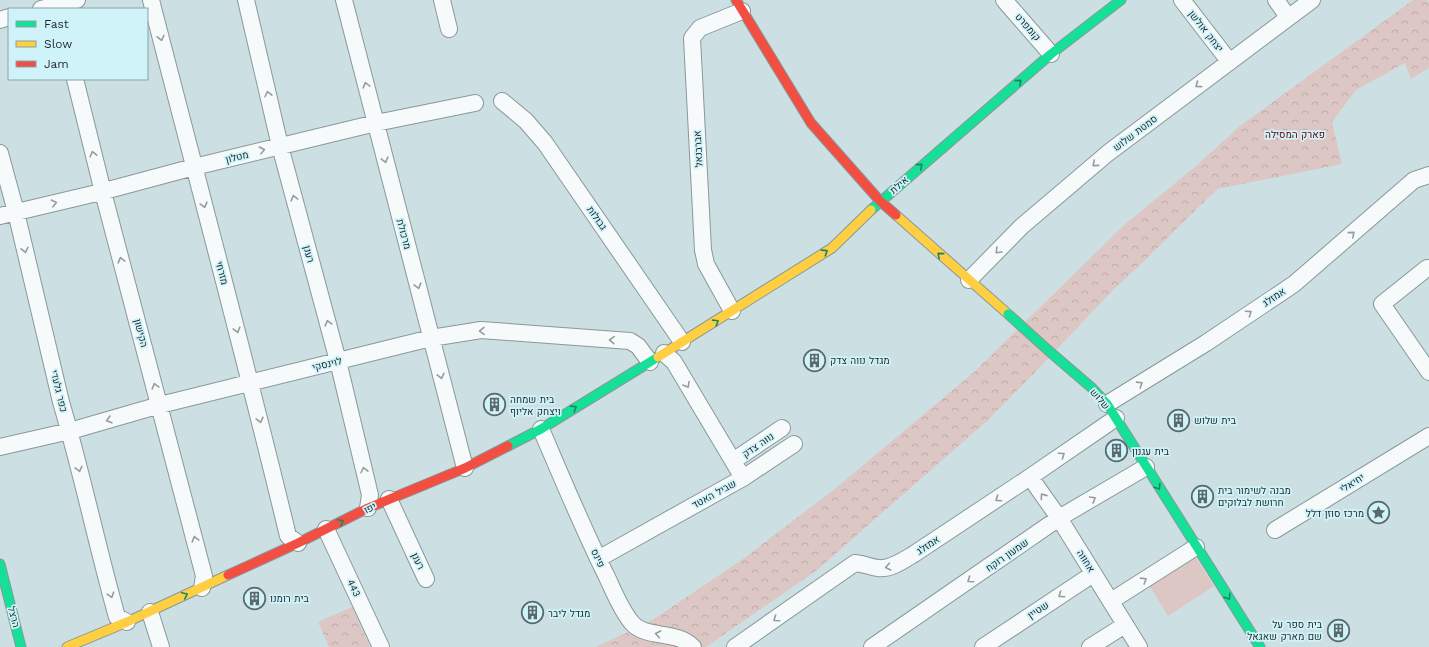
<svg xmlns="http://www.w3.org/2000/svg" width="1429" height="647" viewBox="0 0 1429 647" font-family="'Work Sans',Heebo,sans-serif">
  <style>
    .green { fill: #ddc7c5 }
    .park { fill: url(#park-crowns) }
    .lines { fill: none; stroke-linecap: round; stroke-linejoin: round }
    .street-casing { stroke: #899899; stroke-width: 18 }
    .fast-casing { stroke: #899899; stroke-width: 11 }
    .slow-casing { stroke: #899899; stroke-width: 11 }
    .jam-casing { stroke: #899899; stroke-width: 11 }
    .street { stroke: #f7fafb; stroke-width: 16 }
    .fast { stroke: #16e098; stroke-width: 9 }
    .slow { stroke: #ffcf43; stroke-width: 9 }
    .jam { stroke: #f24e42; stroke-width: 9 }
    .fast-bridge-casing { stroke: #899899; stroke-width: 11; stroke-linecap: butt }
    .fast-bridge { stroke: #16e098; stroke-width: 9 }
    .oneway { stroke: #959c9e }
    .oneway2 { stroke: #1a8562 }
    .labels { text-anchor: middle; dominant-baseline: central; stroke-width: 3.5; stroke-linejoin: round; paint-order: stroke }
    .street-label { font-size: 10px; fill: #1d2a2d; stroke: #d0f3f9 }
    .park-label { font-size: 10px; fill: #620005; stroke: #d0f3f9 }
    .poi-label { font-size: 10px; fill: #1d2a2d; stroke: #d0f3f9; text-anchor: start }
  </style>
  <defs>
    <pattern id="park-crowns" width="20" height="18" patternUnits="userSpaceOnUse"><rect width="20" height="18" fill="#ddc7c5"/><path d="M2 6a3 3 0 1 1 6 0M12 15a3 3 0 1 1 6 0" fill="none" stroke="#bdabaa"/></pattern>
  </defs>
  <rect width="100%" height="100%" fill="#ccdfe2"/>
  <path class="green" d="M1193,553L1214,586L1168,616L1147,582Z"/>
  <path class="park" d="M1413,0H1425L1429,1V68L1411,79L1405,63L1356,90L1332,122L1342,164L1217,189L1140,265L1115,288L1039,368L988,420L817,570L706,647H596L624,634L654,619L743,559L836,488L973,373L1124,225L1196,166L1240,126Z
    M352,607L370,647H329L318,622Z"/>
  <g class="lines">
    <defs>
      <path id="street" d="M151,0C197,179 245,357 288,536L298,543
        M246,0L280,146L338,361L370,495L368,508
        M344,0L465,468
        M442,0L449,29
        M1004,0L1051,54
        M1182,0L1229,61
        M1276,0L1288,17
        M41,9L77,0
        M0,20L9,17
        M75,79L103,192L204,576L202,588
        M502,101L526,121L545,143L682,342
        M0,153L16,212L61,402C82,473 97,546 117,617L127,622
        M0,216L97,193L194,167L376,123L475,103
        M1429,268H1427L1382,304L1429,372
        M969,280L1021,227L1108,153L1312,0
        M732,311L706,264L703,250L692,38L700,28L742,11
        M664,353L674,362L743,478
        M1107,404L1206,343L1294,284L1414,180L1429,175
        M541,429C562,478 583,529 607,577C614,592 621,610 632,623C646,639 677,630 693,647
        M0,447L70,431L160,405L431,338L481,330L630,341L638,346L650,362
        M733,461L782,428
        M1030,477L1059,518L1139,647
        M389,499L426,579
        M326,529L381,647
        M1275,530L1429,436
        M598,559L743,478L794,444
        M1111,601L1196,547
        M150,612L161,647
        M735,647L855,563C864,564 870,567 878,568C890,570 904,560 914,554L1030,477L1116,418
        M872,647L1059,518L1146,467
        M983,647L1093,574
        M1090,647L1125,625"/>
      <path id="fast" d="M871,210L1051,54L1121,0
        M1049,351L1092,388L1107,404L1260,647
        M508,446L541,429L658,357
        M0,564L21,647"/>
      <path id="slow" d="M896,215L1008,314
        M658,357L832,248L871,210
        M67,647L127,622L228,575"/>
      <path id="jam" d="M736,0L811,123L880,201L896,215
        M228,575L298,543L366,509L465,468L508,446"/>
    </defs>
    <use href="#street" class="street-casing"/>
    <use href="#fast" class="fast-casing"/>
    <use href="#slow" class="slow-casing"/>
    <use href="#jam" class="jam-casing"/>
    <use href="#street" class="street"/>
    <use href="#fast" class="fast"/>
    <use href="#slow" class="slow"/>
    <use href="#jam" class="jam"/>
    <defs>
      <path id="fast-bridge" d="M1008,314L1049,351"/>
    </defs>
    <use href="#fast-bridge" class="fast-bridge-casing"/>
    <use href="#fast-bridge" class="fast-bridge"/>
  </g>
  <defs><path id="oneway-chevron" d="M-2-3.5L2.5 0L-2 3.5" fill="none" stroke-width="1.6" stroke-linecap="round" stroke-linejoin="round"/></defs>
  <g class="oneway">
    <use href="#oneway-chevron" transform="translate(161 38) rotate(76)"/>
    <use href="#oneway-chevron" transform="translate(366 85) rotate(-105)"/>
    <use href="#oneway-chevron" transform="translate(1198 85) rotate(143)"/>
    <use href="#oneway-chevron" transform="translate(268 94) rotate(-103)"/>
    <use href="#oneway-chevron" transform="translate(262 150) rotate(-14)"/>
    <use href="#oneway-chevron" transform="translate(93 154) rotate(-104)"/>
    <use href="#oneway-chevron" transform="translate(385 160) rotate(75)"/>
    <use href="#oneway-chevron" transform="translate(1095 164) rotate(139)"/>
    <use href="#oneway-chevron" transform="translate(294 198) rotate(-105)"/>
    <use href="#oneway-chevron" transform="translate(54 203) rotate(-13)"/>
    <use href="#oneway-chevron" transform="translate(204 205) rotate(75)"/>
    <use href="#oneway-chevron" transform="translate(1352 234) rotate(-41)"/>
    <use href="#oneway-chevron" transform="translate(25 250) rotate(77)"/>
    <use href="#oneway-chevron" transform="translate(998 251) rotate(134)"/>
    <use href="#oneway-chevron" transform="translate(121 260) rotate(-105)"/>
    <use href="#oneway-chevron" transform="translate(418 286) rotate(75)"/>
    <use href="#oneway-chevron" transform="translate(1249 313) rotate(-34)"/>
    <use href="#oneway-chevron" transform="translate(328 323) rotate(-105)"/>
    <use href="#oneway-chevron" transform="translate(237 330) rotate(75)"/>
    <use href="#oneway-chevron" transform="translate(482 331) rotate(179)"/>
    <use href="#oneway-chevron" transform="translate(612 340) rotate(-176)"/>
    <use href="#oneway-chevron" transform="translate(441 376) rotate(76)"/>
    <use href="#oneway-chevron" transform="translate(1140 384) rotate(-32)"/>
    <use href="#oneway-chevron" transform="translate(687 385) rotate(59)"/>
    <use href="#oneway-chevron" transform="translate(155 386) rotate(-105)"/>
    <use href="#oneway-chevron" transform="translate(109 420) rotate(164)"/>
    <use href="#oneway-chevron" transform="translate(260 420) rotate(76)"/>
    <use href="#oneway-chevron" transform="translate(1062 455) rotate(-35)"/>
    <use href="#oneway-chevron" transform="translate(79 469) rotate(76)"/>
    <use href="#oneway-chevron" transform="translate(364 470) rotate(-103)"/>
    <use href="#oneway-chevron" transform="translate(1043 496) rotate(-125)"/>
    <use href="#oneway-chevron" transform="translate(998 499) rotate(146)"/>
    <use href="#oneway-chevron" transform="translate(1093 499) rotate(-31)"/>
    <use href="#oneway-chevron" transform="translate(195 539) rotate(-105)"/>
    <use href="#oneway-chevron" transform="translate(888 567) rotate(169)"/>
    <use href="#oneway-chevron" transform="translate(970 580) rotate(145)"/>
    <use href="#oneway-chevron" transform="translate(1144 580) rotate(-32)"/>
    <use href="#oneway-chevron" transform="translate(111 595) rotate(73)"/>
    <use href="#oneway-chevron" transform="translate(1061 595) rotate(146)"/>
    <use href="#oneway-chevron" transform="translate(776 619) rotate(145)"/>
    <use href="#oneway-chevron" transform="translate(658 634) rotate(-169)"/>
  </g>
  <g class="oneway2">
    <use href="#oneway-chevron" transform="translate(1019 82) rotate(-41)"/>
    <use href="#oneway-chevron" transform="translate(920 166) rotate(-41)"/>
    <use href="#oneway-chevron" transform="translate(825 252) rotate(-33)"/>
    <use href="#oneway-chevron" transform="translate(940 255) rotate(-139)"/>
    <use href="#oneway-chevron" transform="translate(716 322) rotate(-32)"/>
    <use href="#oneway-chevron" transform="translate(574 408) rotate(-32)"/>
    <use href="#oneway-chevron" transform="translate(1158 487) rotate(58)"/>
    <use href="#oneway-chevron" transform="translate(341 522) rotate(-27)"/>
    <use href="#oneway-chevron" transform="translate(185 595) rotate(-25)"/>
    <use href="#oneway-chevron" transform="translate(1228 597) rotate(57)"/>
  </g>
  <defs>
    <symbol id="building-ring" viewBox="-11 -11 22 22"><circle r="9.5" fill="#d0f3f9" stroke="#5a696c" stroke-width="1.5"/><path d="M-4-6H4V6H1V3H-1V6H-4ZM-2.5-4.3h1.7v1.8h-1.7ZM.8-4.3h1.7v1.8H.8ZM-2.5-1h1.7V.8h-1.7ZM.8-1h1.7V.8H.8Z" fill="#5a696c"/></symbol>
    <symbol id="sight-ring" viewBox="-11 -11 22 22"><circle r="9.5" fill="#d0f3f9" stroke="#5a696c" stroke-width="1.5"/><path d="M0-6L1.8-2.2L6-1.7L2.9 1.2L3.7 5.4L0 3.3L-3.7 5.4L-2.9 1.2L-6-1.7L-1.8-2.2Z" fill="#5a696c"/></symbol>
  </defs>
  <g fill-rule="evenodd">
    <use href="#building-ring" x="802" y="348" width="25" height="25"/>
    <use href="#building-ring" x="482" y="392" width="25" height="25"/>
    <use href="#building-ring" x="1166" y="408" width="25" height="25"/>
    <use href="#building-ring" x="1104" y="438" width="25" height="25"/>
    <use href="#building-ring" x="1190" y="484" width="25" height="25"/>
    <use href="#sight-ring" x="1366" y="500" width="25" height="25"/>
    <use href="#building-ring" x="242" y="586" width="25" height="25"/>
    <use href="#building-ring" x="520" y="600" width="25" height="25"/>
    <use href="#building-ring" x="1326" y="618" width="25" height="25"/>
  </g>
  <g class="labels">
    <g class="street-label">
      <text transform="translate(1028 27) rotate(49)">קומפרט</text>
      <text transform="translate(1206 31) rotate(52)">יצחק אולשן</text>
      <text transform="translate(1135 133) rotate(-37)">סמטת שלוש</text>
      <text transform="translate(698 149) rotate(-93)">אברבנאל</text>
      <text transform="translate(237 157) rotate(-14)">מטלון</text>
      <text transform="translate(899 185) rotate(-41)">אילת</text>
      <text transform="translate(597 218) rotate(55)">גבולות</text>
      <text transform="translate(404 234) rotate(75)">מרכולת</text>
      <text transform="translate(309 254) rotate(75)">רענן</text>
      <text transform="translate(222 273) rotate(75)">מזרחי</text>
      <text transform="translate(1274 297) rotate(-34)">אמזלג</text>
      <text transform="translate(141 333) rotate(75)">הקישון</text>
      <text transform="translate(327 364) rotate(-14)">לוינסקי</text>
      <text transform="translate(59 391) rotate(76)">כפר גלעדי</text>
      <text transform="translate(1100 399) rotate(49)">שלוש</text>
      <text transform="translate(758 445) rotate(-34)">נווה צדק</text>
      <text transform="translate(1352 483) rotate(-32)">יחיאלי</text>
      <text transform="translate(714 494) rotate(-29)">שביל האטד</text>
      <text transform="translate(370 508) rotate(-25)">יפו</text>
      <text transform="translate(928 545) rotate(-34)">אמזלג</text>
      <text transform="translate(1007 555) rotate(-35)">שמעון רוקח</text>
      <text transform="translate(598 558) rotate(65)">פינס</text>
      <text transform="translate(418 561) rotate(65)">רענן</text>
      <text transform="translate(1086 561) rotate(58)">אחווה</text>
      <text transform="translate(354 588) rotate(65)">443</text>
      <text transform="translate(1038 610) rotate(-34)">שטיין</text>
      <text transform="translate(14 617) rotate(75)">הרצל</text>
    </g>
    <g class="park-label">
      <text x="1295" y="134">פארק המסילה</text>
    </g>
    <g class="poi-label">
      <text x="830" y="360">מגדל נווה צדק</text>
      <text x="510" y="399">בית שמחה<tspan x="510" dy="12">ויצחק אליוף</tspan></text>
      <text x="1194" y="420">בית שלוש</text>
      <text x="1132" y="451">בית עגנון</text>
      <text x="1218" y="490">מבנה לשימור בית<tspan x="1218" dy="12">חרושת לבלוקים</tspan></text>
      <text x="1364" y="513" text-anchor="end">מרכז סוזן דלל</text>
      <text x="270" y="598">בית רומנו</text>
      <text x="548" y="613">מגדל ליבר</text>
      <text x="1322" y="624" text-anchor="end">בית ספר על<tspan x="1322" dy="12">שם מארק שאגאל</tspan></text>
    </g>
  </g>
  <rect x="8" y="8" width="140" height="72" fill="#d0f3f9" stroke="#88a3a7"/>
  <rect x="16" y="21" width="20" height="6" fill="#16e098" stroke="#88a3a7"/>
  <text x="44" y="28" font-size="12" fill="#1d2a2d">Fast</text>
  <rect x="16" y="41" width="20" height="6" fill="#ffcf43" stroke="#88a3a7"/>
  <text x="44" y="48" font-size="12" fill="#1d2a2d">Slow</text>
  <rect x="16" y="61" width="20" height="6" fill="#f24e42" stroke="#88a3a7"/>
  <text x="44" y="68" font-size="12" fill="#1d2a2d">Jam</text>
</svg>
